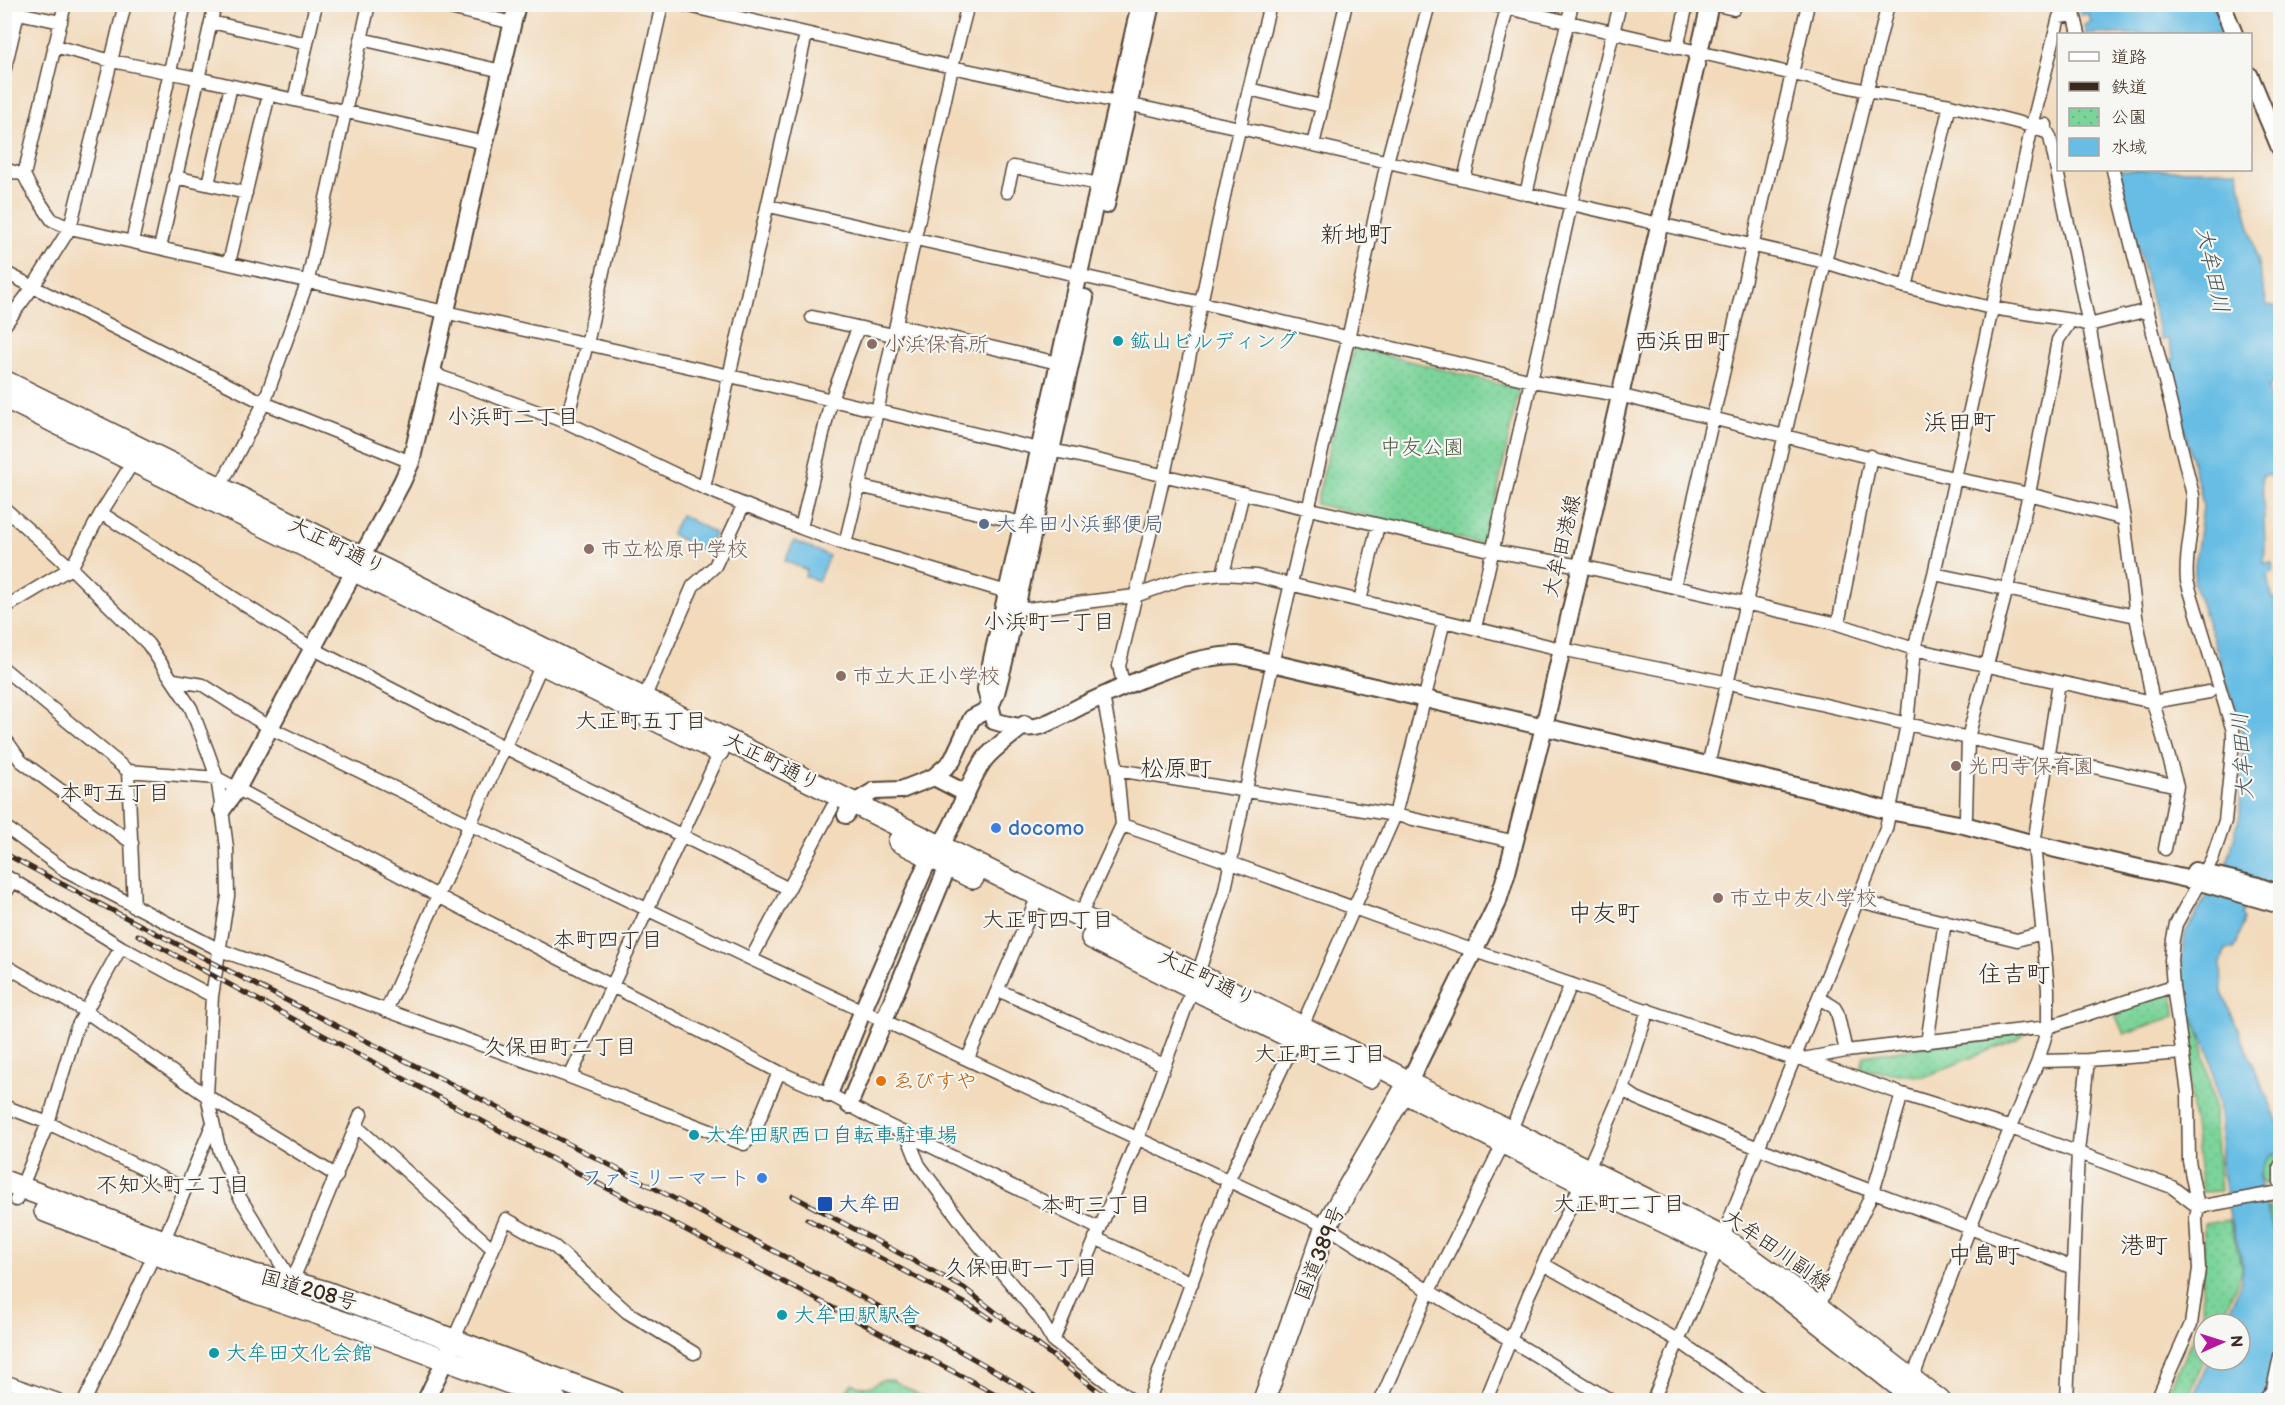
<svg xmlns="http://www.w3.org/2000/svg" width="2285" height="1405" viewBox="0 0 2285 1405" font-family="'Balsamiq Sans','Klee One',sans-serif">
  <style>
    .park { fill: url(#park-dots); stroke: #5b7f5c; stroke-width: 1.5 }
    .water { fill: #68bde4; stroke: #527481; stroke-width: 1.5 }
    .lines { fill: none; stroke-linecap: round; stroke-linejoin: round }
    .street-casing { stroke: #564436; stroke-width: 15 }
    .secondary-casing { stroke: #564436; stroke-width: 20 }
    .primary-casing { stroke: #564436; stroke-width: 21 }
    .highway-casing { stroke: #564436; stroke-width: 24 }
    .street { stroke: #fff; stroke-width: 12 }
    .secondary { stroke: #fff; stroke-width: 16 }
    .primary { stroke: #fff; stroke-width: 18 }
    .highway { stroke: #fff; stroke-width: 21 }
    .rail-casing { stroke: #3b2a1e; stroke-width: 5 }
    .rail { stroke: #f6f6f2; stroke-width: 3; stroke-dasharray: 9; stroke-linecap: butt }
    .culture-dot { fill: #0f9aa8; stroke: #f6f6f2; stroke-width: 2 }
    .education-dot { fill: #8d6e63; stroke: #f6f6f2; stroke-width: 2 }
    .service-dot { fill: #5c6f8a; stroke: #f6f6f2; stroke-width: 2 }
    .shop-dot { fill: #3f7fe0; stroke: #f6f6f2; stroke-width: 2 }
    .food-dot { fill: #e8710a; stroke: #f6f6f2; stroke-width: 2 }
    .transit-dot { fill: #1a4fb4; stroke: #f6f6f2; stroke-width: 2 }
    .labels { text-anchor: middle; dominant-baseline: central; stroke-width: 4.5; stroke-linejoin: round; paint-order: stroke }
    .culture-label { font-size: 21px; fill: #0d838f; stroke: #f6f6f2; text-anchor: start }
    .education-label { font-size: 21px; fill: #785e54; stroke: #f6f6f2; text-anchor: start }
    .park-label { font-size: 21px; fill: #4e5d43; stroke: #f6f6f2 }
    .service-label { font-size: 21px; fill: #4e5e75; stroke: #f6f6f2; text-anchor: start }
    .street-label { font-size: 21px; fill: #3b2a1e; stroke: #f6f6f2 }
    .shop-label { font-size: 21px; fill: #366cbe; stroke: #f6f6f2; text-anchor: start }
    .food-label { font-size: 21px; fill: #c56008; stroke: #f6f6f2; text-anchor: start }
    .transit-label { font-size: 21px; fill: #164399; stroke: #f6f6f2; text-anchor: start }
    .water-label { font-size: 22px; font-style: italic; fill: #485659; stroke: #f6f6f2 }
    .neighbourhood-label { font-size: 22px; fill: #3b2a1e; stroke: #f6f6f2 }
    .quarter-label { font-size: 24px; fill: #3b2a1e; stroke: #f6f6f2 }
  </style>
  <defs>
    <pattern id="park-dots" width="8" height="8" patternUnits="userSpaceOnUse" patternTransform="scale(1.5)"><rect width="8" height="8" fill="#7bd49a"/><path d="M2 2h.1M6 6h.1" fill="none" stroke="#6bb684" stroke-width="1.8" stroke-linecap="round"/></pattern>
  </defs>
  <rect width="100%" height="100%" fill="#f6f6f2"/>
  <filter id="ink" filterUnits="userSpaceOnUse"><feTurbulence type="fractalNoise" baseFrequency=".0167" numOctaves="2"/><feDisplacementMap in="SourceGraphic" scale="12" xChannelSelector="R" yChannelSelector="G"/><feConvolveMatrix kernelMatrix="1 2 1 2 8 2 1 2 1" color-interpolation-filters="sRGB"/></filter>
  <filter id="wash" filterUnits="userSpaceOnUse"><feTurbulence type="fractalNoise" baseFrequency=".008" numOctaves="4" result="noise"/><feDisplacementMap in="SourceGraphic" scale="24" xChannelSelector="R" yChannelSelector="G"/><feGaussianBlur stdDeviation="1.35" result="paint"/><feColorMatrix in="noise" values="0 0 0 0 0 0 0 0 0 0 0 0 0 0 0 0 0 1.4 0 .05"/><feComposite in="paint" operator="in"/></filter>
  <g filter="url(#wash)">
    <rect width="100%" height="100%" fill="#f2dabb"/>
    <path class="park" d="M1354,347L1519,389L1486,545L1316,504Z
      M2173,986L2175,1016L2124,1034L2111,1006Z
      M2185,1000L2200,1034L2213,1100L2220,1191L2202,1192L2191,1099Z
      M2028,1029L2019,1038L1924,1077L1861,1069L1864,1056Z
      M2276,1151L2274,1184H2264L2259,1173L2265,1158Z
      M2280,1204V1244L2275,1239L2268,1208Z
      M2229,1220L2243,1269L2219,1324H2204V1360L2187,1400H2164L2202,1319L2204,1224Z
      M881,1380H892L929,1400H854L845,1393L852,1383C865,1389 869,1389 881,1380Z"/>
    <path class="water" d="M2078,5H2214L2227,34H2086L2084,25L2091,22L2088,14L2081,15Z
      M2119,170H2237L2267,305L2275,306L2280,330V379L2268,387L2280,440V481L2268,475L2262,476L2265,543L2264,563H2272L2273,572L2267,576L2273,599L2277,598L2278,601L2274,603L2280,625V881L2246,908L2242,915L2244,919L2237,943L2233,949H2226L2221,963L2222,992L2280,1127V1154H2274L2268,1158L2264,1163L2259,1177L2268,1213L2280,1249V1347L2266,1400H2192L2209,1360H2240V1324H2224L2242,1279L2243,1264L2231,1222L2221,1167V1121L2210,1055L2183,995L2182,960L2185,933L2204,901L2225,872L2240,815L2241,762L2244,741L2213,638L2194,584L2195,564L2203,507L2202,499L2167,361L2174,359L2168,339L2161,340Z
      M681,515L715,533L705,552L671,534Z
      M794,541L829,556L818,581L805,576L807,570L785,561Z"/>
  </g>
  <g filter="url(#ink)">
    <g class="lines">
      <defs>
        <path id="street" d="M65,4L24,175L31,189L52,220L70,228L730,376L1039,449L1066,453L1493,551L1581,566L1838,624L1914,649L2059,682L2153,702L2209,692
          M433,4L513,23
          M680,4L952,67L1240,128L1825,262L1906,287L1991,308L2071,320L2089,325L2148,310
          M1490,4L1867,91L1950,105L2032,126L2046,125L2040,130L2048,133L2050,137L2089,325L2124,519L2136,616L2153,702L2177,786L2165,849
          M1713,4L1734,9L1735,4
          M2072,4L2079,34
          M4,10L61,22
          M211,22L307,44
          M361,39L502,71
          M54,46L112,61L197,78L485,143
          M1677,48L1687,4
          M4,72L18,13
          M1249,89L1321,106
          M294,100L316,4
          M1313,145L1346,4
          M4,169L24,175
          M2113,170L2193,495C2195,525 2184,551 2187,581L2233,731V742L2225,821L2212,859L2176,924L2173,939L2171,960L2173,986L2188,1093L2189,1161L2198,1207L2196,1218L2199,1269L2191,1324L2157,1400
          M175,177L246,193
          M1464,179L1508,4
          M208,184L231,86
          M1007,192L1013,167L1099,184
          M1526,194L1572,4
          M769,206L1202,303L1532,381L1619,395L1953,478L2029,494L2124,519
          M132,242L185,4
          M160,248L215,4
          M229,263L269,94
          M4,272L264,403L411,462
          M1906,287L1950,105
          M812,317L893,335
          M896,325L1058,363
          M4,326L33,287L70,228L125,4
          M433,370L441,377L566,422L704,488L801,528L845,544L1007,592L1016,606L1027,609L1135,596L1183,579L1223,574L1256,576L1561,649L1729,683L2177,786
          M566,422L587,344L662,4
          M858,486L1023,523
          M220,487L264,403L308,280L369,4
          M704,488L806,34
          M4,508L71,568L148,644L191,708L209,755L217,778L223,817L227,848L228,896L212,996L207,1096L220,1152L229,1173L239,1196L292,1282
          M101,513L312,648L504,747L789,889
          M801,528L831,400L858,328
          M845,544L877,412L952,67L968,4
          M1223,574L1243,493
          M1934,574L2136,616
          M1674,587L1808,4
          M1360,601L1378,525
          M4,608L71,568L101,513L133,462
          M1838,624L1871,456
          M1475,628L1571,204L1620,4
          M4,669L128,771L217,778L438,896L779,1072L829,1094L871,1117L1100,1229
          M174,680L203,685L270,728L469,824L751,959L1326,1226L1429,1291L1610,1400
          M1124,688L1119,666L1164,475L1232,159L1270,4
          M642,703L693,586L715,566L743,506
          M4,737L21,761L132,843
          M1710,757L1825,262L1888,4
          M1117,770L1395,815L1516,842
          M128,771L134,907
          M1122,825C1216,856 1308,892 1401,925C1531,971 1662,1016 1793,1059H1803L1846,1051L2048,1027L2173,986
          M1964,825L1966,816L1968,738L2007,588L2029,494L2058,340L2071,320
          M4,826L63,869L220,950L570,1077L744,1144L752,1137L779,1072
          M4,875L121,947L212,996
          M4,895L14,880
          M1859,901L2017,940L2042,933
          M1080,916L1122,825L1117,770L1103,696
          M751,959L832,808
          M4,965L85,1011L207,1096L337,1176
          M998,990L1164,1065
          M1819,998L1834,1007L1837,1012L1846,1051
          M386,1011L542,664
          M1927,1043L1945,921
          M968,1058L1038,896
          M1804,1060L1902,1094L2011,1128L2172,1187L2198,1207L2280,1192
          M2038,1061L2088,1060L2183,1053
          M570,1077L720,752
          M1623,1089L1636,1098C1780,1160 1928,1210 2073,1268
          M4,1106L48,1123L185,1189
          M356,1126L493,1249
          M1511,1130L1571,984
          M906,1133L919,1165L973,1238L1039,1317L1053,1341L1131,1400
          M2280,1166V1182
          M1588,1169L1623,1089L1648,1010
          M16,1200L48,1123L76,1029L121,947
          M1095,1238L1192,1283
          M1543,1264L1679,1341L1763,1400
          M290,1287L361,1114
          M1819,1306L1836,1267L1873,1192L1902,1094
          M454,1339L506,1219L555,1247L627,1312L694,1353
          M1053,1341L1138,1137L1198,974L1224,894L1274,656L1348,339L1387,162L1429,4
          M4,1381L58,1400
          M1910,1385L1970,1227L2038,1061L2048,1027V989L2034,844L2059,682
          M85,1400L155,1253L164,1240L213,1123
          M1149,1400L1229,1179L1302,1026L1395,815L1444,621
          M1381,1400L1429,1291L1503,1144
          M1486,1400L1529,1294L1581,1184
          M1653,1400L1723,1236L1886,829L1907,724L1914,649L1934,574L2032,126L2059,17L2074,15
          M2067,1400L2078,1152L2088,1060
          M2265,1400L2273,1389L2280,1356"/>
        <path id="secondary" d="M1140,4L992,659L986,689L994,721C1007,725 1027,730 1040,726C1054,721 1068,713 1081,706C1127,685 1187,655 1238,655L1813,790L1889,811L1964,825L2034,844L2200,882L2280,905
          M2222,4L2234,34
          M2250,76L2280,148
          M1106,205L1151,4
          M934,777L965,793
          M222,810L237,789L402,482L411,462L517,4
          M846,815L854,803L874,791L901,790L934,777L952,761L972,718L989,709L996,693L1004,662L1085,298
          M2195,871L2255,885L2280,894
          M1409,1082L1497,904L1507,872L1544,727L1710,4
          M829,1094L863,1010L930,856C957,832 962,790 984,760C995,746 1012,736 1025,724
          M849,1105L948,866L945,855
          M426,1400L450,1350"/>
        <path id="primary" d="M1409,1082L1511,1130L1723,1236L1819,1306L1941,1400
          M1402,1093L1581,1184L1718,1249L1764,1281L1914,1400"/>
        <path id="highway" d="M4,381C348,552 693,720 1036,894C1160,957 1286,1017 1409,1082L1326,1226L1264,1400
          M4,397L718,751
          M899,841L973,878
          M1092,938L1370,1077
          M4,1181L254,1275L292,1282L326,1292L613,1400
          M45,1211L257,1293L348,1324L556,1400"/>
      </defs>
      <use href="#street" class="street-casing"/>
      <use href="#secondary" class="secondary-casing"/>
      <use href="#primary" class="primary-casing"/>
      <use href="#highway" class="highway-casing"/>
      <use href="#street" class="street"/>
      <use href="#secondary" class="secondary"/>
      <use href="#primary" class="primary"/>
      <use href="#highway" class="highway"/>
      <defs>
        <path id="rail" d="M4,853C250,986 502,1106 749,1238C848,1290 948,1341 1043,1400
          M138,935L567,1167L1007,1400
          M793,1196L964,1288L1110,1400
          M807,1219L978,1310L991,1319"/>
      </defs>
      <use href="#rail" class="rail-casing"/>
      <use href="#rail" class="rail"/>
    </g>
  </g>
  <g class="culture-dot">
    <circle cx="1118" cy="341" r="6"/>
    <circle cx="694" cy="1135" r="6"/>
    <circle cx="782" cy="1315" r="6"/>
    <circle cx="214" cy="1353" r="6"/>
  </g>
  <g class="education-dot">
    <circle cx="872" cy="344" r="6"/>
    <circle cx="589" cy="549" r="6"/>
    <circle cx="841" cy="676" r="6"/>
    <circle cx="1956" cy="766" r="6"/>
    <circle cx="1718" cy="898" r="6"/>
  </g>
  <circle class="service-dot" cx="984" cy="524" r="6"/>
  <g class="shop-dot">
    <circle cx="996" cy="828" r="6"/>
    <circle cx="762" cy="1178" r="6"/>
  </g>
  <circle class="food-dot" cx="881" cy="1081" r="6"/>
  <rect class="transit-dot" x="817" y="1196" width="16" height="16" rx="3"/>
  <g class="labels">
    <g class="culture-label">
      <text x="1130" y="341">鉱山ビルディング</text>
      <text x="706" y="1135">大牟田駅西口自転車駐車場</text>
      <text x="794" y="1315">大牟田駅駅舎</text>
      <text x="226" y="1353">大牟田文化会館</text>
    </g>
    <g class="education-label">
      <text x="884" y="344">小浜保育所</text>
      <text x="601" y="549">市立松原中学校</text>
      <text x="853" y="676">市立大正小学校</text>
      <text x="1968" y="766">光円寺保育園</text>
      <text x="1730" y="898">市立中友小学校</text>
    </g>
    <g class="park-label">
      <text x="1422" y="447">中友公園</text>
    </g>
    <g class="service-label">
      <text x="996" y="524">大牟田小浜郵便局</text>
    </g>
    <g class="street-label">
      <text transform="translate(337 546) rotate(26)">大正町通り</text>
      <text transform="translate(1562 546) rotate(-77)">大牟田港線</text>
      <text transform="translate(772 762) rotate(27)">大正町通り</text>
      <text transform="translate(1207 978) rotate(26)">大正町通り</text>
      <text transform="translate(1777 1250) rotate(35)">大牟田川副線</text>
      <text transform="translate(1320 1253) rotate(-68)">国道389号</text>
      <text transform="translate(309 1290) rotate(16)">国道208号</text>
    </g>
    <g class="shop-label">
      <text x="1008" y="828">docomo</text>
      <text x="750" y="1178" text-anchor="end">ファミリーマート</text>
    </g>
    <g class="food-label">
      <text x="893" y="1081">ゑびすや</text>
    </g>
    <g class="transit-label">
      <text x="838" y="1204">大牟田</text>
    </g>
    <g class="water-label">
      <text transform="translate(2212 270) rotate(78)">大牟田川</text>
      <text transform="translate(2243 756) rotate(-94)">大牟田川</text>
    </g>
    <g class="neighbourhood-label">
      <text x="513" y="417">小浜町二丁目</text>
      <text x="1049" y="622">小浜町一丁目</text>
      <text x="641" y="721">大正町五丁目</text>
      <text x="115" y="793">本町五丁目</text>
      <text x="1048" y="920">大正町四丁目</text>
      <text x="608" y="940">本町四丁目</text>
      <text x="560" y="1047">久保田町二丁目</text>
      <text x="1320" y="1054">大正町三丁目</text>
      <text x="173" y="1185">不知火町二丁目</text>
      <text x="1619" y="1204">大正町二丁目</text>
      <text x="1096" y="1205">本町三丁目</text>
      <text x="1021" y="1268">久保田町一丁目</text>
    </g>
    <g class="quarter-label">
      <text x="1356" y="234">新地町</text>
      <text x="1682" y="341">西浜田町</text>
      <text x="1960" y="422">浜田町</text>
      <text x="1176" y="768">松原町</text>
      <text x="1604" y="913">中友町</text>
      <text x="2014" y="974">住吉町</text>
      <text x="2144" y="1245">港町</text>
      <text x="1984" y="1255">中島町</text>
    </g>
  </g>
  <rect width="2285" height="1405" fill="none" stroke="#f6f6f2" stroke-width="24"/>
  <rect x="2057" y="33" width="195" height="138" fill="#f6f6f2" stroke="#aba49d" stroke-width="1.5"/>
  <rect x="2069" y="52" width="30" height="9" fill="#ffffff" stroke="#aba49d" stroke-width="1.5"/>
  <text x="2111" y="63" font-size="18" fill="#3b2a1e">道路</text>
  <rect x="2069" y="82" width="30" height="9" fill="#3b2a1e" stroke="#aba49d" stroke-width="1.5"/>
  <text x="2111" y="93" font-size="18" fill="#3b2a1e">鉄道</text>
  <rect x="2069" y="108" width="30" height="18" fill="url(#park-dots)" stroke="#aba49d" stroke-width="1.5"/>
  <text x="2111" y="123" font-size="18" fill="#3b2a1e">公園</text>
  <rect x="2069" y="138" width="30" height="18" fill="#68bde4" stroke="#aba49d" stroke-width="1.5"/>
  <text x="2111" y="153" font-size="18" fill="#3b2a1e">水域</text>
  <g transform="translate(2222 1342) rotate(87)"><circle r="28" fill="#f6f6f2" stroke="#aba49d" stroke-width="1.5"/>
  <path d="M0-4.5L10 22L0 15L-10 22Z" fill="#b5179e"/>
  <text y="-9" font-size="16" font-weight="bold" text-anchor="middle" fill="#3b2a1e">N</text>
  </g>
</svg>
